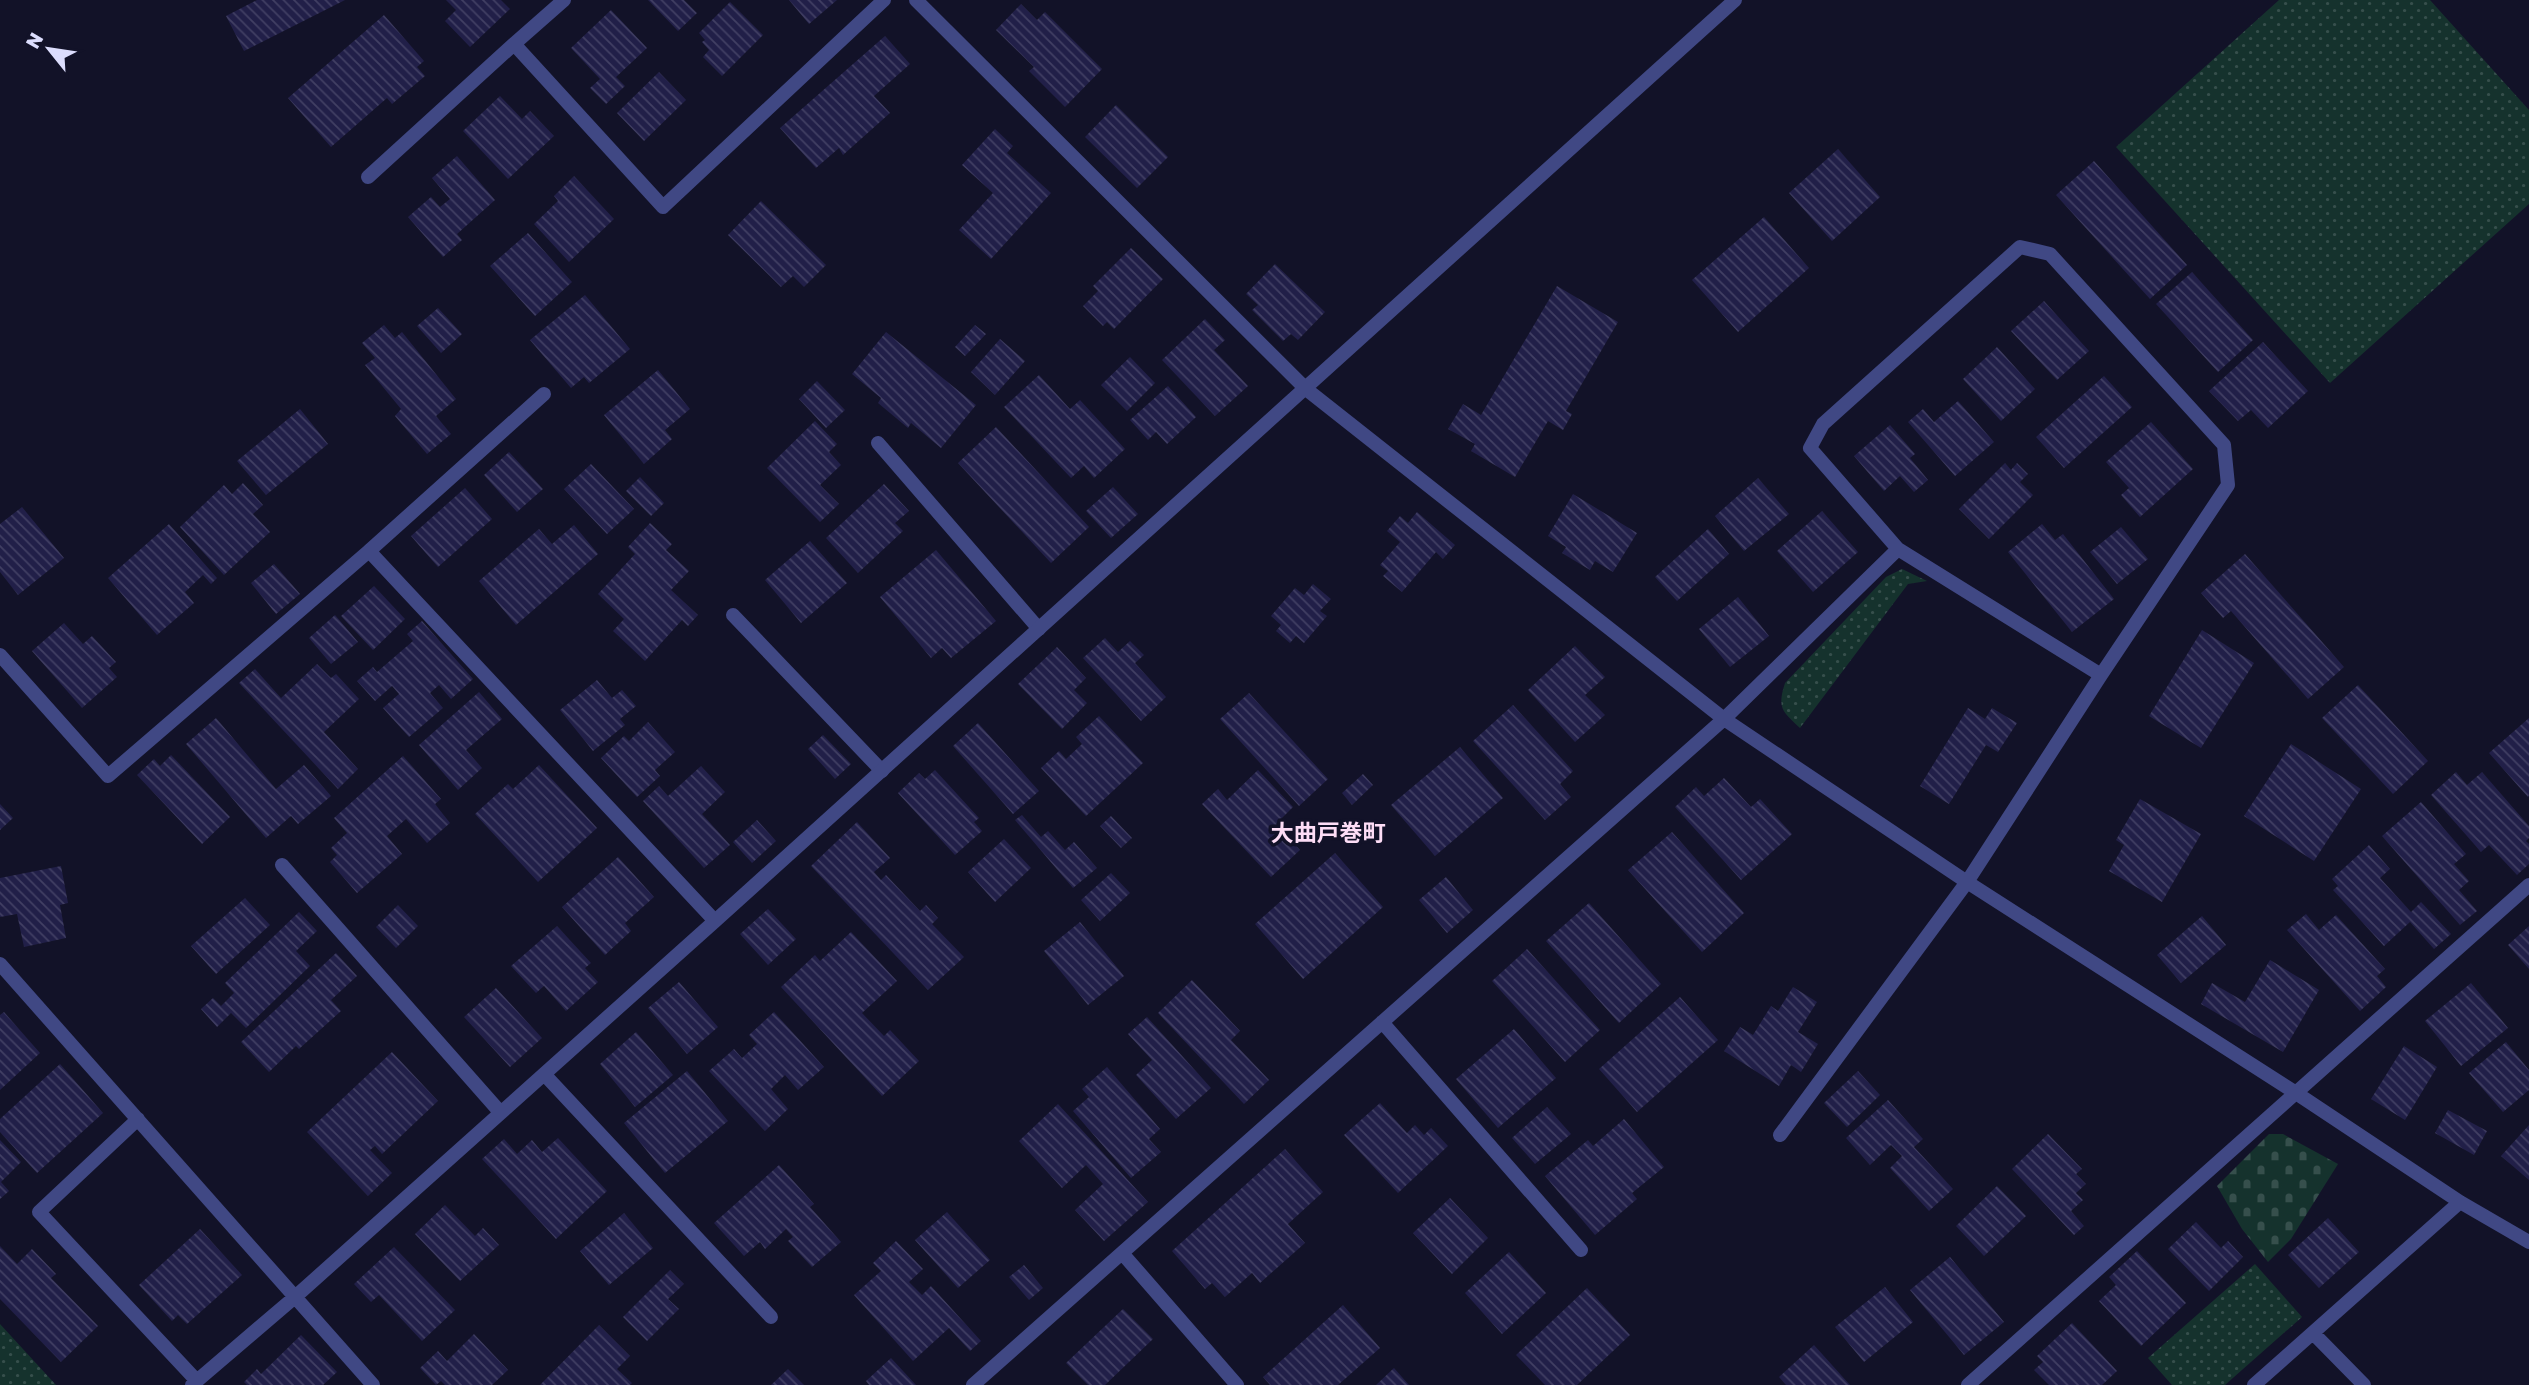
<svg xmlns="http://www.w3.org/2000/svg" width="2529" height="1385" viewBox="0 0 2529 1385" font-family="'Golos Text','Noto Sans JP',sans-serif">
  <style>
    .grass { fill: url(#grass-dots) }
    .cemetery { fill: url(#cemetery-stones) }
    .building { fill: url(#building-back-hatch) }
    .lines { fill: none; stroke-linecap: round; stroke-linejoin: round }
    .service { stroke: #404884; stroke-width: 14 }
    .minor { stroke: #404884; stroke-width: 14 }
    .labels { text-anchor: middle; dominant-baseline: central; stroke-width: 7; stroke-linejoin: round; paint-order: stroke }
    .neighbourhood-label { font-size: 23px; font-weight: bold; fill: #fdddf6; stroke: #121228 }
  </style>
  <defs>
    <pattern id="grass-dots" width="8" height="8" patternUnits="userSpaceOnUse" patternTransform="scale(1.75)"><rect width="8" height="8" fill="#15322d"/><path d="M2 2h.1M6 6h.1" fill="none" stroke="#364f4c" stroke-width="1.8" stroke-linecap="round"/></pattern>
    <pattern id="cemetery-stones" width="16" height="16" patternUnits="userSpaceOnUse" patternTransform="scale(1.75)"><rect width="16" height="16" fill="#15322d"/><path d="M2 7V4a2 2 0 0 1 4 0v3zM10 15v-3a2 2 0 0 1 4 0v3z" fill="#364f4c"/></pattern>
    <pattern id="building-back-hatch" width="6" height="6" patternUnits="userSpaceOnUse" patternTransform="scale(1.75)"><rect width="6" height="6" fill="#211f48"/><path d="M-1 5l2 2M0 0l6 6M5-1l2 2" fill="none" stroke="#413f63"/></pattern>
  </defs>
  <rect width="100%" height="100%" fill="#121228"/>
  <path class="grass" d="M2279,0H2430L2529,110V204L2330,383L2116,147Z
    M1902,569L1927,581L1908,584L1800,728C1782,711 1777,708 1785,683L1886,577Z
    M2255,1264L2302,1317L2225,1385H2172L2148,1358Z
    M0,1324L56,1385H0Z"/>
  <path class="cemetery" d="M2269,1134H2283L2338,1164L2291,1239L2268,1262L2242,1229L2217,1186Z"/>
  <path class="building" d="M257,0H345L244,51L226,16Z
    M446,0H501L510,9L470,47L445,21L456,10Z
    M648,0H684L697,13L678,31Z
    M789,0H837L809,24Z
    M730,2L763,35L722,76L703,57L709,50L702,42L705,40L699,33Z
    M1021,4L1037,20L1045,12L1102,69L1065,107L1029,71L1034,67L996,30Z
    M611,10L647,48L616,77L625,86L606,104L590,88L600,79L571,48Z
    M384,15L424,61L417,67L425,76L392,104L387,98L331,147L288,98Z
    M885,36L910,64L874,96L890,113L843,155L839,148L816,168L780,128Z
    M659,72L686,100L644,141L617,113Z
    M500,96L522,119L530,111L554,136L508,179L463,131Z
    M1116,105L1168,157L1137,188L1085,137Z
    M995,129L1013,146L1007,153L1051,193L991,259L959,230L993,193L962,165Z
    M1838,149L1880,197L1832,241L1789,193Z
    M457,156L495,200L457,234L462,240L443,257L408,217L431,197L440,207L450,199L432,178Z
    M2094,161L2187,265L2150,299L2056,195Z
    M574,176L614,219L569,262L534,224L558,201L554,196Z
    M761,201L826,265L804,287L793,276L781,287L728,235Z
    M1764,217L1809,268L1738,332L1692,280Z
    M528,233L572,282L535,316L490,266Z
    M1131,248L1163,279L1114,329L1107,322L1103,326L1083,306L1098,291L1093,286Z
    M1275,264L1325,312L1298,340L1291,334L1283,341L1252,310L1258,305L1246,294Z
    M2192,272L2253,340L2218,372L2156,304Z
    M1557,286L1618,322L1566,411L1572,414L1563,430L1548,421L1515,477L1471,451L1475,444L1448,429L1463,404L1481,415Z
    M585,295L630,349L589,383L584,377L571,388L530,340Z
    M2044,301L2089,351L2057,380L2011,331Z
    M438,308L462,334L441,353L417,326Z
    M1205,319L1225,340L1214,350L1248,386L1215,416L1162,360Z
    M384,325L395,338L402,332L456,399L436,416L451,434L427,454L395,416L401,409L365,365L375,358L362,343Z
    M975,325L986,334L965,356L955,347Z
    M886,332L976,405L941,448L911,423L908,428L878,403L881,398L852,374Z
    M1000,339L1025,361L995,395L971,372Z
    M2263,342L2308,391L2268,428L2251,410L2238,421L2209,391Z
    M1997,347L2035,389L2001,421L1963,379Z
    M1130,357L1155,383L1127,411L1101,385Z
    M658,370L690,409L665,430L672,439L644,464L604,415Z
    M1039,375L1070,409L1080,400L1125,449L1094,478L1084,466L1071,478L1004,407Z
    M2104,376L2132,407L2064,468L2036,437Z
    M817,381L845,410L826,428L799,399Z
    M1168,386L1196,417L1167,444L1156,432L1148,440L1130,420Z
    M1958,401L1994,442L1955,476L1908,422L1923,409L1934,422Z
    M300,409L328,444L266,495L237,461Z
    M815,421L837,444L829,452L841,465L820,485L839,504L820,522L767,468Z
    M2151,422L2193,469L2140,517L2121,495L2129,488L2106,462Z
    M1890,425L1915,454L1910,458L1928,480L1914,492L1900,476L1884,491L1854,456Z
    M996,427L1089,527L1051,563L958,463Z
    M509,452L543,489L517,512L484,475Z
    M2005,463L2011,470L2017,463L2028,474L2020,482L2033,495L1989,539L1959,509Z
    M591,464L634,509L607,534L564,489Z
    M640,477L664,503L651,516L626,491Z
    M1758,478L1789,514L1744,551L1715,516Z
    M243,483L263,505L253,514L270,532L224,575L180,527L224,485L232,494Z
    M884,484L909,511L895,523L903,531L858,573L826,538Z
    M1113,487L1138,514L1111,538L1086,511Z
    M465,488L492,519L438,567L411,536Z
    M1573,494L1637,533L1613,572L1595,561L1590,570L1562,553L1566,547L1548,536Z
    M22,507L64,558L18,595L0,572V524Z
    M1822,511L1858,552L1813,592L1777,551Z
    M1417,512L1455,545L1443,559L1436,552L1402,592L1383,576L1388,571L1380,565L1400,542L1387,531L1400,516L1408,523Z
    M650,523L672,544L666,550L689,571L671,590L698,615L688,626L682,620L645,661L613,631L624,619L598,594L635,554L628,547Z
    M169,524L217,578L211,584L203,575L185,592L194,603L157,635L108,578Z
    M2042,524L2055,540L2063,534L2114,599L2072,632L2008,552Z
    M574,525L598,554L516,625L479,581L539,529L552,544Z
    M2121,527L2148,559L2117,584L2090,552Z
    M1708,529L1729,554L1677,601L1655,577Z
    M810,541L847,583L801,623L765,580Z
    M936,550L996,621L951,658L942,648L931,658L880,597Z
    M2245,554L2344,667L2308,699L2231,611L2223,618L2201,593Z
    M274,564L300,594L276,614L251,583Z
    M1313,584L1331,599L1320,611L1327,616L1304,643L1296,636L1290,643L1276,631L1281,625L1271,616L1295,588L1304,595Z
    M374,586L405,619L373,650L341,616Z
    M1738,597L1769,636L1730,667L1699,629Z
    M335,615L358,642L331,664L309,638Z
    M422,621L473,679L451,699L439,685L430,693L443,708L409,737L383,708L399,694L392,686L375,701L357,681L373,667L377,672L413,641L407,634Z
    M64,623L83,644L92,636L116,662L109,668L117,677L82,708L32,651Z
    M2202,630L2254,663L2201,748L2149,716Z
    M1105,638L1118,652L1130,641L1144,655L1135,663L1166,697L1141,721L1083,658Z
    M1575,646L1605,677L1585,695L1605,715L1575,742L1528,690Z
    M1057,647L1086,678L1074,690L1087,703L1062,729L1018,684Z
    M317,664L331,678L336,674L359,699L324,732L358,769L338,789L239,683L255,669L281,698Z
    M597,680L612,698L622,690L636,706L620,719L625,725L593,751L560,710Z
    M2358,685L2428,761L2393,794L2322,718Z
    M479,692L502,719L466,750L482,768L458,790L419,745Z
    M1249,693L1328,779L1299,806L1220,719Z
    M1513,705L1573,771L1560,784L1571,797L1545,820L1473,741Z
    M1968,708L1985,719L1992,708L2017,723L1998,752L1986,745L1949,804L1920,786Z
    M1099,716L1143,763L1086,816L1041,768L1059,751L1066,759L1082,744L1076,737Z
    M216,718L276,789L304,765L331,796L298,824L291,816L266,838L186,744Z
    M2529,718V795L2528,797L2489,753Z
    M648,722L675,752L655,770L660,776L637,797L601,758L624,736L629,741Z
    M978,723L1039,791L1013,814L953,746Z
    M823,735L851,764L835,779L808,749Z
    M2291,744L2361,789L2314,861L2244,816Z
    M1460,747L1503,798L1435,856L1391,805Z
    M171,755L230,817L202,844L137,775L154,759L160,766Z
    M403,756L441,799L435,804L450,823L427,843L406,819L387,836L402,854L357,893L330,862L337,855L331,848L347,833L334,818Z
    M539,765L597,828L538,882L475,814L508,784L513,789Z
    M701,766L725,792L702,814L730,845L704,868L643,801L659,786L668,796Z
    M935,770L979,818L974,822L982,831L955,855L898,793L919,773L925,779Z
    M1258,770L1293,807L1276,824L1300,850L1271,877L1202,804L1218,789L1227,800Z
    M2456,772L2467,785L2482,772L2529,826V838L2526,841L2529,844V864L2517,875L2489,845L2481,852L2431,795Z
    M1363,774L1373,785L1352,805L1342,793Z
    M1724,778L1751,807L1760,799L1792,834L1741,880L1675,807L1696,787L1704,796Z
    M2140,799L2201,834L2162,902L2109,871L2124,845L2116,840Z
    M2421,802L2466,854L2454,864L2469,881L2459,890L2477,911L2460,925L2382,836Z
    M0,804L13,818L0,830Z
    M1022,815L1041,837L1048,831L1065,850L1074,842L1097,868L1073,888L1015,820Z
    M1111,816L1132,838L1121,848L1100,826Z
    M757,820L776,841L752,863L733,842Z
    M857,822L890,858L874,872L881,880L886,875L920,911L926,905L938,918L932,924L964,957L928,990L811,866Z
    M1672,832L1744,913L1702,952L1628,870Z
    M1004,839L1031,868L995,902L968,872Z
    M2369,845L2390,869L2380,878L2411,912L2421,902L2451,934L2434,949L2410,922L2384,946L2333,890L2338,886L2332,879Z
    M1335,853L1383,907L1303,979L1255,924Z
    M618,857L654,897L625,923L631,931L605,955L562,907Z
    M61,866L68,903L60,905L66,938L24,947L17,914L0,917V878Z
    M1111,873L1130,893L1100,921L1081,900Z
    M1446,877L1473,910L1447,933L1419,900Z
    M245,898L270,925L216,974L191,946Z
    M1589,903L1661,984L1619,1023L1546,941Z
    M398,905L418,926L396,948L376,927Z
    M768,909L796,939L768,965L740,934Z
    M299,912L317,931L296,951L310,966L246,1028L231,1013L217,1027L201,1009L213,998L221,1006L234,993L225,983Z
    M2306,914L2319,930L2336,915L2385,969L2377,976L2386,987L2360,1011L2287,930Z
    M2202,916L2226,945L2181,983L2157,955Z
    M1080,922L1124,976L1088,1005L1044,951Z
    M557,926L591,963L585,968L598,982L566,1011L544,986L536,993L511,966Z
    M2529,926V969L2508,945Z
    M851,932L897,981L862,1013L884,1036L890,1030L919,1061L882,1096L781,987L815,955L820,961Z
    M1527,949L1600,1030L1565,1062L1492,981Z
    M336,953L357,976L331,1000L341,1011L299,1049L296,1046L269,1072L241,1042Z
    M2270,960L2319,990L2283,1052L2201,1004L2212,983L2245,1002Z
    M1192,980L1240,1031L1231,1040L1269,1080L1244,1104L1158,1013Z
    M679,982L718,1027L687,1054L648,1008Z
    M2471,983L2508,1028L2461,1066L2425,1021Z
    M1793,987L1817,1002L1798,1032L1818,1044L1801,1072L1791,1065L1779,1086L1724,1051L1740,1027L1753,1035L1771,1006L1778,1011Z
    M496,988L542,1038L510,1067L464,1017Z
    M1680,997L1718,1040L1637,1112L1599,1069Z
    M4,1012L40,1053L0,1090V1015Z
    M774,1012L824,1067L798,1090L785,1075L771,1089L788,1109L765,1131L709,1071L734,1049L742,1058L757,1044L749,1035Z
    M1147,1017L1211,1088L1176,1119L1136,1075L1152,1060L1128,1034Z
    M1514,1029L1556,1078L1498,1128L1456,1079Z
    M636,1032L673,1075L635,1107L600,1064Z
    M2506,1042L2529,1070V1090L2503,1112L2469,1073Z
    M2404,1046L2437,1067L2405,1120L2371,1099Z
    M392,1052L438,1101L382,1154L375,1146L370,1150L392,1173L368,1196L307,1132Z
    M60,1064L103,1113L37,1173L0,1132V1119Z
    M1107,1067L1160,1129L1149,1139L1161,1152L1131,1178L1073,1111L1089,1097L1082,1089Z
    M687,1071L728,1121L665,1173L624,1123Z
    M1858,1071L1880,1095L1847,1127L1824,1103Z
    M1888,1100L1923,1139L1914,1147L1953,1189L1929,1211L1890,1168L1902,1156L1891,1145L1870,1165L1846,1138Z
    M1380,1103L1407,1133L1415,1125L1424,1135L1431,1128L1448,1146L1398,1193L1344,1135Z
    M1058,1104L1148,1202L1104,1241L1075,1210L1103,1184L1086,1165L1062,1188L1019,1141Z
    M1547,1107L1571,1134L1535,1164L1512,1138Z
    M2448,1110L2487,1131L2474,1155L2435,1133Z
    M1624,1119L1664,1167L1632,1193L1637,1199L1595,1235L1545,1176L1588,1140L1593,1146Z
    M2529,1125V1180L2501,1156Z
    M2048,1134L2082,1169L2076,1174L2086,1184L2076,1193L2083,1200L2071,1211L2084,1226L2074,1235L2012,1169Z
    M558,1138L607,1191L556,1239L482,1159L504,1139L517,1154L532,1140L542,1152Z
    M0,1140L21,1162L1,1182L9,1191L0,1199Z
    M1285,1149L1323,1192L1288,1224L1305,1243L1260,1283L1252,1273L1225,1297L1212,1283L1205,1289L1172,1251Z
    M779,1165L814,1204L810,1207L841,1242L812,1267L788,1241L793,1237L786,1229L765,1249L760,1242L744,1256L714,1223Z
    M1997,1186L2026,1216L1984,1256L1956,1226Z
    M1450,1198L1488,1238L1452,1274L1413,1233Z
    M445,1205L475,1236L483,1228L499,1245L460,1281L415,1234Z
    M947,1212L990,1260L958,1288L915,1240Z
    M624,1213L653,1248L609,1285L580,1251Z
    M2328,1218L2359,1252L2319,1288L2288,1255Z
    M2196,1222L2221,1248L2228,1241L2243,1257L2209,1291L2168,1249Z
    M200,1229L242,1275L187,1324L178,1315L172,1321L139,1285Z
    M896,1241L923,1269L909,1282L922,1295L931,1286L981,1341L970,1351L949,1328L913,1361L854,1295L881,1271L873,1263Z
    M0,1246L17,1264L32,1249L56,1274L51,1278L98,1326L61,1362L0,1299Z
    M394,1247L455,1310L422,1341L379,1295L371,1302L354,1284Z
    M2137,1251L2186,1303L2141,1346L2099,1301L2116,1285L2109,1277Z
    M1509,1252L1546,1293L1502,1334L1465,1293Z
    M1950,1257L2004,1322L1964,1355L1910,1290Z
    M1024,1265L1043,1288L1029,1300L1009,1277Z
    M670,1270L684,1284L668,1299L679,1309L647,1341L623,1317Z
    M1885,1287L1913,1322L1864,1362L1835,1327Z
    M1587,1288L1630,1335L1577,1385H1545L1516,1355Z
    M1343,1305L1380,1348L1338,1385H1270L1263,1377Z
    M1123,1309L1153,1339L1105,1385H1088L1066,1363Z
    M2072,1323L2117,1371L2102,1385H2049L2034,1370L2043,1362L2037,1356Z
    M599,1325L630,1356L617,1369L632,1383L630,1385H540Z
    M474,1334L508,1370L492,1385H445L441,1381L436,1385L420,1368L438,1351L447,1361Z
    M301,1335L337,1372L323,1385H247L244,1382L257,1369L261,1374Z
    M1814,1345L1850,1385H1786L1779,1377Z
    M891,1358L916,1385H869L866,1381Z
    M1394,1368L1409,1385H1376Z
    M788,1369L804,1385H771Z"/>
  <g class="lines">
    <path class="service" d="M878,443L1039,629
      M733,615L882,771"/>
    <path class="minor" d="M564,0L514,44L663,207L884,0
      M916,0L1306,389L1724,719L1967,882L2296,1093L2460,1202L2529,1242
      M368,177L514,44
      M544,394L369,551L715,921
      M0,655L108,776L369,551
      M282,865L500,1112
      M0,964L373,1385
      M1382,1022L1581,1250
      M544,1074L771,1317
      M138,1119L39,1212L197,1381
      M1780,1135L1967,882L2101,675L2228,485L2224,445L2050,254L2020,247L1823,424L1810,448L1898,549L2101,675
      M1122,1253L1237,1385
      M2313,1333L2364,1385
      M192,1385L295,1297L715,921L1735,0
      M973,1385L1724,719L1898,549
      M1968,1385L2529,885
      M2254,1385L2460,1202"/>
  </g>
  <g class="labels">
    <g class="neighbourhood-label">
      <text x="1328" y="832">大曲戸巻町</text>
    </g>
  </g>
  <g transform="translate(49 49) rotate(300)" stroke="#121228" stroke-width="5" paint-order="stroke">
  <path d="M0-5L12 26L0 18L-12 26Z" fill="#dcddfd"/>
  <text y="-10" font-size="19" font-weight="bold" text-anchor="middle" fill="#dcddfd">N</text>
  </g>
</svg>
